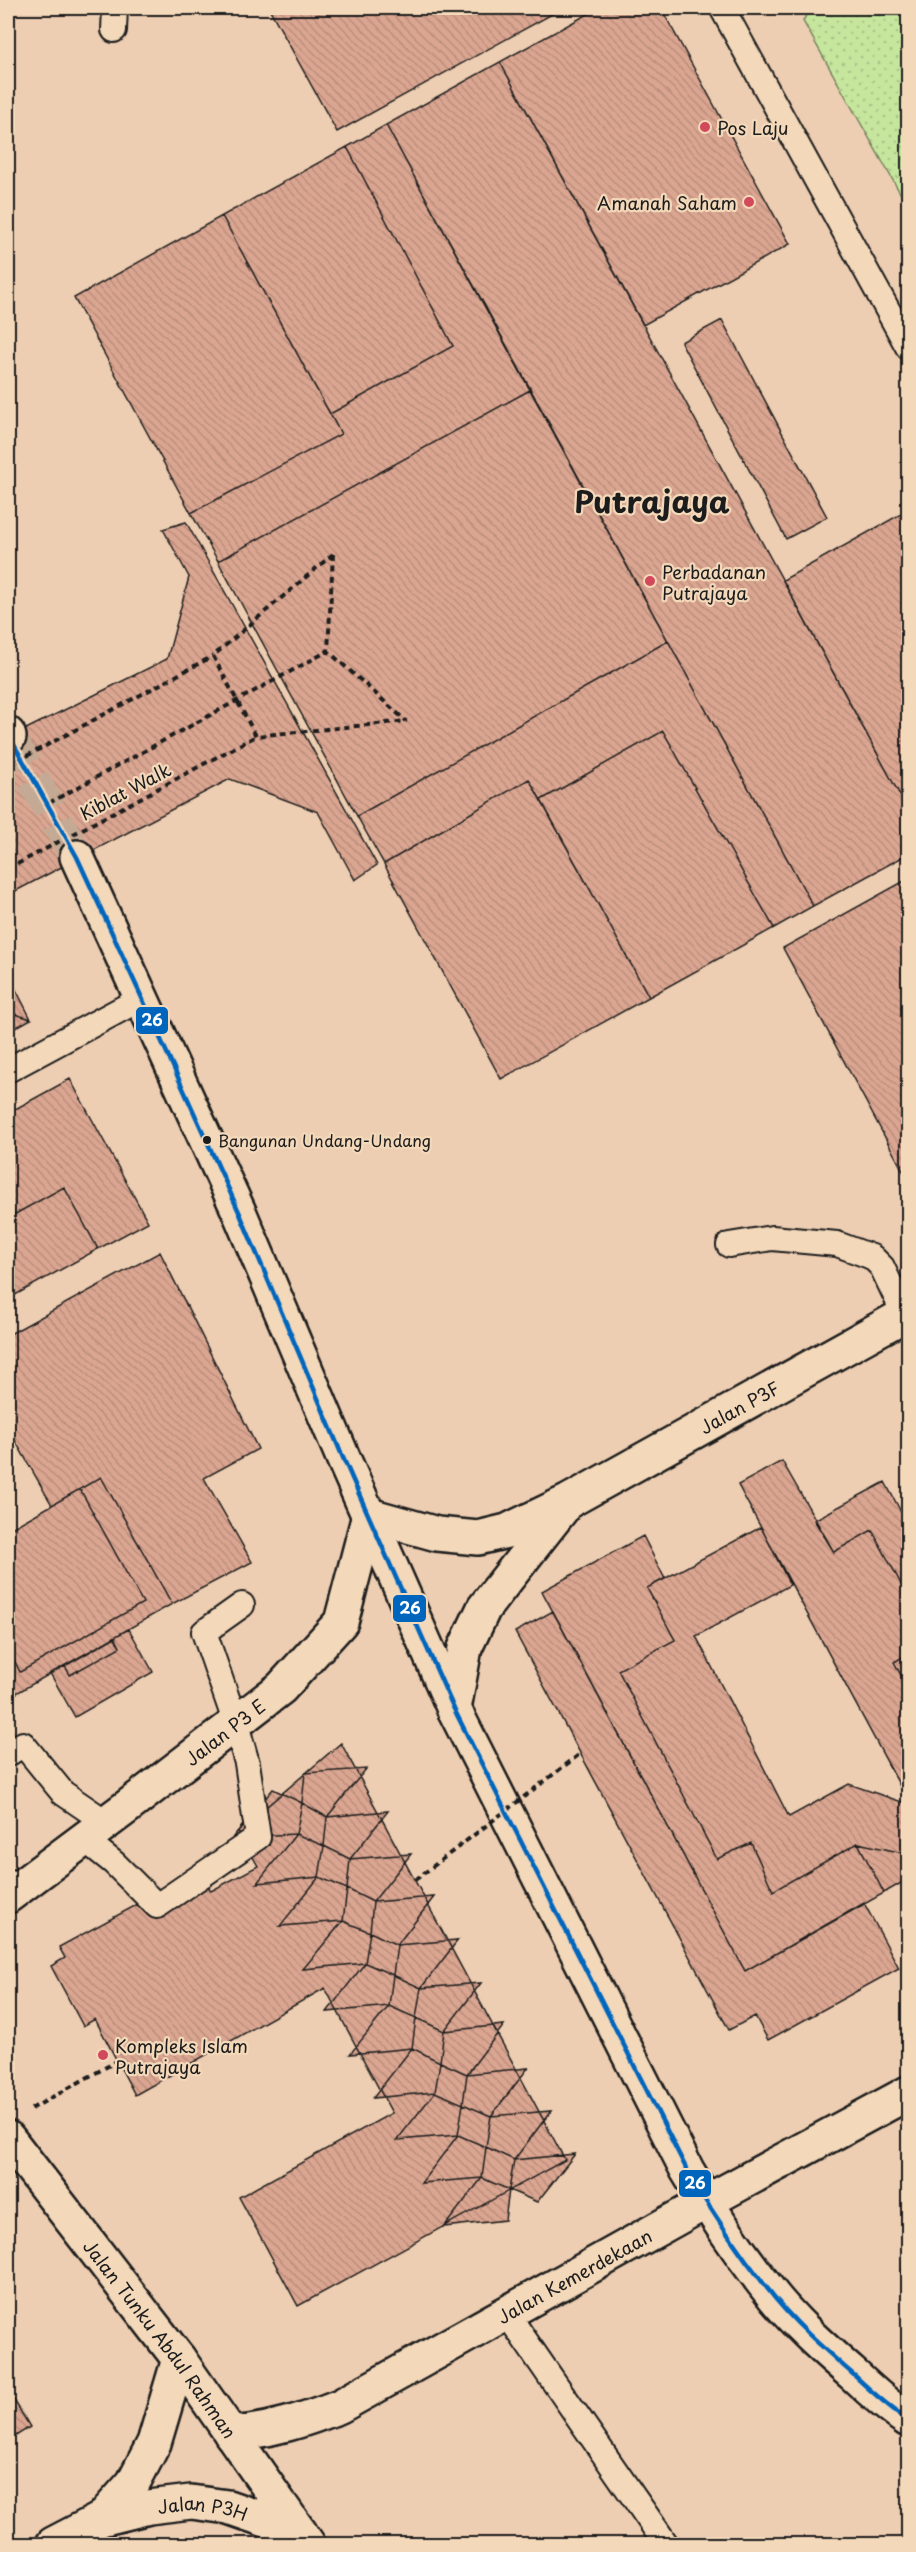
<svg xmlns="http://www.w3.org/2000/svg" width="916" height="2552" viewBox="0 0 916 2552" font-family="'Playpen Sans',sans-serif">
  <style>
    .grass { fill: url(#grass-dots); stroke: #71805c; stroke-width: 1.5 }
    .building { fill: url(#building-back-hatch); stroke: #1c1c1c; stroke-width: 1.5 }
    .lines { fill: none; stroke-linecap: round; stroke-linejoin: round }
    .secondary-tunnel { stroke: #c4aa94; stroke-width: 33; stroke-dasharray: 33 16; stroke-linecap: butt }
    .lane-casing { stroke: #1c1c1c; stroke-width: 28 }
    .street-casing { stroke: #1c1c1c; stroke-width: 38 }
    .secondary-casing { stroke: #1c1c1c; stroke-width: 38 }
    .path { stroke: #1c1c1c; stroke-width: 4; stroke-dasharray: 6 4.5; stroke-linecap: butt }
    .lane { stroke: #f3d8ba; stroke-width: 24 }
    .street { stroke: #f3d8ba; stroke-width: 33 }
    .secondary { stroke: #f3d8ba; stroke-width: 33 }
    .path-bridge { stroke: #1c1c1c; stroke-width: 4; stroke-dasharray: 6 4.5; stroke-linecap: butt }
    .bus-1-casing { stroke: #f3d8ba; stroke-width: 9 }
    .bus-1 { stroke: #0065bd; stroke-width: 4.5 }
    .poi-dot { fill: #d1495b; stroke: #f3d8ba; stroke-width: 2 }
    .bus-dot { fill: #1c1c1c; stroke: #f3d8ba; stroke-width: 2 }
    .labels { text-anchor: middle; dominant-baseline: central; stroke-width: 4.5; stroke-linejoin: round; paint-order: stroke }
    .bus-label { font-size: 16px; fill: #1c1c1c; stroke: #f3d8ba; text-anchor: start }
    .poi-label { font-size: 18px; fill: #1c1c1c; stroke: #f3d8ba; text-anchor: start }
    .street-label { font-size: 18px; fill: #1c1c1c; stroke: #f3d8ba }
    .town-label { font-size: 30px; font-weight: bold; fill: #1c1c1c; stroke: #f3d8ba }
    .line-badge { stroke: #f3d8ba; stroke-width: 2 }
    .badge-label { font-size: 16px; text-anchor: middle; font-weight: bold; fill: #fff }
  </style>
  <defs>
    <pattern id="grass-dots" width="8" height="8" patternUnits="userSpaceOnUse" patternTransform="scale(1.5)"><rect width="8" height="8" fill="#c6e59d"/><path d="M2 2h.1M6 6h.1" fill="none" stroke="#aac487" stroke-width="1.8" stroke-linecap="round"/></pattern>
    <pattern id="building-back-hatch" width="6" height="6" patternUnits="userSpaceOnUse" patternTransform="scale(1.5)"><rect width="6" height="6" fill="#dba691"/><path d="M-1 5l2 2M0 0l6 6M5-1l2 2" fill="none" stroke="#bb8e7c"/></pattern>
  </defs>
  <rect width="100%" height="100%" fill="#eeceb2"/>
  <filter id="ink" filterUnits="userSpaceOnUse"><feTurbulence type="fractalNoise" baseFrequency=".0167" numOctaves="2"/><feDisplacementMap in="SourceGraphic" scale="12" xChannelSelector="R" yChannelSelector="G"/><feConvolveMatrix kernelMatrix="1 2 1 2 8 2 1 2 1" color-interpolation-filters="sRGB"/></filter>
  <g filter="url(#ink)">
    <path class="grass" d="M810,8H908V207L803,21Z"/>
    <path class="building" d="M269,8H563L337,132Z
      M599,8H661L790,244L643,325L500,62Z
      M500,62L908,810V854L813,906L386,125Z
      M386,125L530,390L218,561L191,513L341,434L330,414L453,346L347,147Z
      M347,147L453,346L330,414L222,216Z
      M222,216L341,434L191,513L74,298Z
      M722,320L827,517L786,539L681,342Z
      M530,390L668,641L357,816L218,561Z
      M908,510V810L783,580Z
      M186,522L377,865L355,880L318,812L230,779L8,895V738L167,659L189,577L163,529Z
      M668,641L813,906L774,928L663,731L541,800L529,779L384,864L357,816Z
      M663,731L774,928L649,997L541,800Z
      M529,779L649,997L501,1079L384,864Z
      M908,879V1180L783,948Z
      M8,974L31,1019L8,1012Z
      M8,1012L31,1019L8,1032Z
      M70,1079L148,1222L98,1249L64,1187L8,1218V1113Z
      M64,1187L98,1249L8,1299V1218Z
      M160,1252L258,1449L204,1478L252,1562L172,1604L101,1477L52,1505L8,1428V1335Z
      M782,1461L834,1552L872,1530L908,1597V1654L894,1662L908,1688V1801L738,1485Z
      M101,1477L172,1604L8,1698V1648L20,1672L143,1603L80,1489Z
      M885,1482L908,1525V1597L872,1530L834,1552L814,1520Z
      M80,1489L143,1603L20,1672L8,1648V1530Z
      M761,1527L790,1585L696,1636L789,1817L849,1784L908,1804V1854L858,1843L773,1891L751,1843L717,1859L618,1670L675,1640L647,1588Z
      M643,1536L665,1579L647,1588L675,1640L618,1670L717,1859L751,1843L773,1891L858,1843L884,1893L745,1971L542,1591Z
      M553,1611L745,1971L864,1903L899,1968L768,2040L755,2016L729,2030L515,1632Z
      M129,1629L153,1672L75,1717L50,1673L65,1666L70,1675L120,1647L114,1637Z
      M115,1637L120,1647L70,1675L65,1666Z
      M908,1654V1688L894,1662Z
      M341,1743L565,2160L298,2306L239,2197L392,2113L325,1988L135,2095L95,2019L83,2026L51,1966L65,1958L59,1947L199,1871L211,1891L258,1866L238,1831Z
      M366,1769L327,1817L302,1803L305,1773Z
      M273,1789L302,1803L296,1834L233,1837Z
      M388,1811L350,1859L324,1846L327,1817Z
      M296,1834L324,1846L319,1877L257,1883Z
      M858,1843L908,1854V1879L884,1893Z
      M411,1854L373,1902L347,1889L350,1859Z
      M319,1877L347,1889L343,1921L280,1926Z
      M434,1897L397,1945L370,1932L373,1902Z
      M343,1921L370,1932L365,1963L303,1969Z
      M458,1940L421,1988L393,1975L397,1945Z
      M365,1963L393,1975L389,2006L327,2012Z
      M481,1983L444,2031L416,2018L421,1988Z
      M389,2006L416,2018L412,2048L350,2054Z
      M504,2025L467,2074L440,2062L444,2031Z
      M412,2048L440,2062L435,2092L373,2098Z
      M528,2068L491,2116L463,2104L467,2074Z
      M435,2092L463,2104L458,2135L397,2140Z
      M551,2111L514,2160L486,2147L491,2116Z
      M458,2135L486,2147L482,2178L421,2183Z
      M575,2154L537,2202L509,2190L514,2160Z
      M482,2178L509,2190L505,2220L444,2227Z
      M908,2209V2281L902,2275Z
      M8,2390L30,2427L8,2441Z"/>
    <g class="lines">
      <path class="secondary-tunnel" d="M9,737L77,857"/>
      <defs>
        <path id="lane" d="M722,8L908,347
          M114,30L115,8
          M8,1070L142,998
          M729,1245L772,1238L837,1244L872,1257L882,1267L908,1322
          M8,1754L23,1744L63,1793L107,1823
          M84,1839L114,1863L157,1906L258,1837L247,1763L236,1724L204,1632L242,1605
          M507,2314L666,2544"/>
        <g id="street">
          <path d="M454,1709L465,1648L484,1608L562,1509"/>
          <path id="s1" d="M8,1896L127,1807L281,1688L341,1622L369,1515L437,1534L478,1538L507,1531L569,1501L908,1313"/>
          <path d="M101,2519L133,2483L154,2443L179,2359"/>
          <path id="s2" d="M53,2544L101,2519L149,2507L191,2502L228,2507L300,2532"/>
        </g>
        <g id="secondary">
          <path d="M8,734L9,737"/>
          <path d="M77,857L240,1214L344,1460L454,1709L687,2170C711,2211 738,2251 767,2288C792,2321 824,2349 855,2376C872,2392 889,2407 908,2420"/>
          <path id="s3" d="M8,2138L179,2359L308,2544"/>
          <path id="s4" d="M231,2434C271,2431 304,2420 340,2406L706,2202L908,2093"/>
        </g>
      </defs>
      <use href="#lane" class="lane-casing"/>
      <use href="#street" class="street-casing"/>
      <use href="#secondary" class="secondary-casing"/>
      <path class="path" d="M333,554L213,656L256,736L407,721
        M333,554L328,651L406,721
        M49,803L328,651
        M31,2109L117,2061"/>
      <use href="#lane" class="lane"/>
      <use href="#street" class="street"/>
      <use href="#secondary" class="secondary"/>
      <path class="path-bridge" d="M8,766L213,656
        M8,869L256,736
        M415,1880L580,1754"/>
      <defs>
        <path id="bus-1" d="M8,734L77,857L142,998L240,1214L344,1460L454,1709L687,2170C711,2211 738,2251 767,2288C792,2321 824,2349 855,2376C872,2392 889,2407 908,2420"/>
      </defs>
      <use href="#bus-1" class="bus-1-casing"/>
      <use href="#bus-1" class="bus-1"/>
    </g>
  </g>
  <g class="poi-dot">
    <circle cx="705" cy="127" r="6"/>
    <circle cx="749" cy="202" r="6"/>
    <circle cx="650" cy="581" r="6"/>
    <circle cx="103" cy="2055" r="6"/>
  </g>
  <circle class="bus-dot" cx="207" cy="1140" r="5"/>
  <g class="labels">
    <g class="bus-label">
      <text x="218" y="1140">Bangunan Undang-Undang</text>
    </g>
    <g class="poi-label">
      <text x="717" y="127">Pos Laju</text>
      <text x="737" y="202" text-anchor="end">Amanah Saham</text>
      <text x="662" y="571">Perbadanan<tspan x="662" dy="21">Putrajaya</tspan></text>
      <text x="115" y="2045">Kompleks Islam<tspan x="115" dy="21">Putrajaya</tspan></text>
    </g>
    <g class="street-label">
      <text transform="translate(125 791) rotate(-28)">Kiblat Walk</text>
      <text stroke="none"><textPath href="#s1" startOffset="948">Jalan P3F</textPath></text>
      <text stroke="none"><textPath href="#s1" startOffset="272">Jalan P3 E</textPath></text>
      <text stroke="none"><textPath href="#s4" startOffset="381">Jalan Kemerdekaan</textPath></text>
      <text stroke="none"><textPath href="#s3" startOffset="252">Jalan Tunku Abdul Rahman</textPath></text>
      <text stroke="none"><textPath href="#s2" startOffset="158">Jalan P3H</textPath></text>
    </g>
    <g class="town-label">
      <text x="652" y="500">Putrajaya</text>
    </g>
  </g>
  <g class="line-badge">
    <rect x="135" y="1006" width="34" height="29" rx="6" fill="#0065bd"/>
    <rect x="392" y="1594" width="35" height="29" rx="6" fill="#0065bd"/>
    <rect x="678" y="2169" width="34" height="29" rx="6" fill="#0065bd"/>
  </g>
  <g class="badge-label">
    <text x="152" y="1026">26</text>
    <text x="410" y="1614">26</text>
    <text x="695" y="2189">26</text>
  </g>
  <rect width="916" height="2552" fill="none" stroke="#f3d8ba" stroke-width="30"/>
  <rect x="15" y="15" width="886" height="2522" fill="none" stroke="#1c1c1c" stroke-width="2" filter="url(#ink)"/>
</svg>
